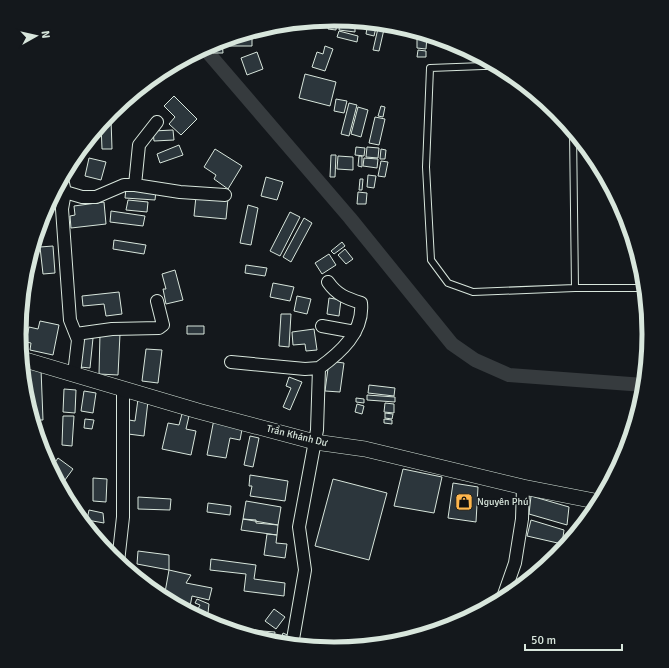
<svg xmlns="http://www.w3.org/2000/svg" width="669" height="668" viewBox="0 0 669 668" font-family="Signika,sans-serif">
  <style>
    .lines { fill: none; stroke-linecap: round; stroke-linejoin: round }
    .canal { stroke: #363b3e; stroke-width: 14 }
    .building { fill: #2c363c; stroke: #d8e6dc }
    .service-casing { stroke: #d8e6dc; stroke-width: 8 }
    .minor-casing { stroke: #d8e6dc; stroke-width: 14 }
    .tertiary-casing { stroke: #d8e6dc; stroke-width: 16 }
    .service { stroke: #14181c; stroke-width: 6 }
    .minor { stroke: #14181c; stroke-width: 12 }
    .tertiary { stroke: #14181c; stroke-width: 15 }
    .labels { text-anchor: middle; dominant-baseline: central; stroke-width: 3; stroke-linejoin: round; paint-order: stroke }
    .street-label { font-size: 10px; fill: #d8e6dc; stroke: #14181c }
    .poi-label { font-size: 10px; fill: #d8e6dc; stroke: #14181c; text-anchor: start }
    .rim { fill: none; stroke: #d8e6dc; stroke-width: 5 }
  </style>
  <rect width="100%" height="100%" fill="#14181c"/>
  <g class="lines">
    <path class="canal" d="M204,48L350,218L452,344L475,360L509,375L644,385"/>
  </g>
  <path class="building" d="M337,19L336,30L328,29L329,20Z
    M344,20L359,21V24L343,22Z
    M368,22L377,23L374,36L366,34Z
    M340,23L355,26V32L339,30Z
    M379,24L385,25L379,51L373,50Z
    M339,31L358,36L357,42L337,37Z
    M417,35L427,36L426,49L417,48Z
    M237,36H252V46H230L229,38Z
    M222,41L223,53H213L212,44Z
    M325,46L333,49L325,71L312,67L317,52L323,54Z
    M418,50L426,51V57H417Z
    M257,52L263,69L247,75L241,58Z
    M305,74L336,82L330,106L299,98Z
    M174,96L197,119L181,135L169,124L175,117L164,106Z
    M336,99L347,101L344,113L334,111Z
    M349,103L357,105L349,136L341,134Z
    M381,106L385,107L383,117L378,116Z
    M358,107L368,110L361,137L351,134Z
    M375,117L385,119L379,145L369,143Z
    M105,119H111L112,149H102L101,124Z
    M173,130L174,140L154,141L153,131Z
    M179,145L183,155L160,163L157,154Z
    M356,147L365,148L364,156L355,155Z
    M367,147L379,148L378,158L366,157Z
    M215,149L242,166L228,189L214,179L216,175L204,167Z
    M381,149L386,150L385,159H380Z
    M331,155H336L335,177H330Z
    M338,156L353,157V170L337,169Z
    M359,156H362V167L358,166Z
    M89,158L106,162L101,180L85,176Z
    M364,158L378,159L377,168L363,166Z
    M381,161L388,162L385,177L378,176Z
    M368,175L376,176L374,188L367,187Z
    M266,177L283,182L277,200L261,196Z
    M360,179H363L362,190H359Z
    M126,188L156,191L155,200L125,198Z
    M358,192L367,193L366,204H357Z
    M196,196L228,199L226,219L194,216Z
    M128,200L148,202L147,212L126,210Z
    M104,202L106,224L71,228L70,216L75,215L74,206Z
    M248,205L258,208L251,245L240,243Z
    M111,211L145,216L143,226L110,222Z
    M290,212L300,217L280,256L270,251Z
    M304,218L312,223L291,262L283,257Z
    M114,240L146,245L144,254L113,249Z
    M342,242L345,246L334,254L331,251Z
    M53,246L55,273L43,274L40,247Z
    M345,249L353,259L346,264L338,255Z
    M329,254L336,265L322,274L315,263Z
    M246,265L267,268L265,276L245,273Z
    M175,270L183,300L166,304L163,289H166L162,274Z
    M273,283L294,287L290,301L270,297Z
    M119,292L122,314L106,316L104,304L83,306L82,296Z
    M297,296L311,299L307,314L294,311Z
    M329,298L341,300L339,316L327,314Z
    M281,314H291L289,347L279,346Z
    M40,321L59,325L53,355L30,350L31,343L26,342L29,327L38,329Z
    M187,326H204V334H187Z
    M314,329L317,350L306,351L305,344L293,345L292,332Z
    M100,333L120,334L118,375L99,374Z
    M83,337L93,338L90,368L80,367Z
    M146,349L162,350L158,383L142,381Z
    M329,361L344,363L340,392L325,391Z
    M23,369H41L43,420H33L26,395Z
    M289,377L302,382L290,410L283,407L291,388L286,386Z
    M369,385L395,388L394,396L368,393Z
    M64,389L76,390L75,413L63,412Z
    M84,391L96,393L93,413L81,411Z
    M367,395L395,397V402L367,400Z
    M356,398L364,399V403L356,402Z
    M138,399L148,401L144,436L128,434L129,420L135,421Z
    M385,403L394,404V413L384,412Z
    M357,404L364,406L362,414L355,412Z
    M385,413L393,414L392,419L385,418Z
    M182,414L189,416L186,429L196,431L191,455L162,449L168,423L179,425Z
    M63,416H74L72,446L62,445Z
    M85,419L94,420L92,429L84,428Z
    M214,419L243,424L240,440L230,438L226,458L207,455Z
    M384,419L392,420V424L384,423Z
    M250,436L259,438L253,467L244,465Z
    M58,458L73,469L62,484L57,480L51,468Z
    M403,469L442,477L434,513L394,506Z
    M250,475L288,481L285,501L250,496L252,486H249Z
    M93,478L107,479L106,502L93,501Z
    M333,479L387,493L369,560L315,546Z
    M453,483L478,487L476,522L448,518Z
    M531,496L569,507L567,525L529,514Z
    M138,497L171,499L170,510L138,509Z
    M246,501L281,507L278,525L243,519Z
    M208,503L231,506L230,515L207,512Z
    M89,510L103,513L104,523L87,520Z
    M243,519L256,520V523L278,525L277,535L241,530Z
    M531,520L564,530L562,544L527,536Z
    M267,534L277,535L276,543L287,544L285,558L264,555Z
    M138,551L169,555V570L137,564Z
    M211,559L256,565L254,579L285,583L284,596L244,591L246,574L210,570Z
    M169,570L191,575L186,583L212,588L209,600L192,596L189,612L164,598Z
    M197,599L209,604L208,613L198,609L200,605L195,603Z
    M274,609L285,617L276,629L265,621Z
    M250,630L275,632L274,642L249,636Z
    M283,633L292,637L290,645L279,644Z"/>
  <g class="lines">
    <defs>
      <path id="service" d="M483,58V66L430,68L426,167L431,260L448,283L473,292L575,288H645
        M483,66H499
        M573,131L575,288"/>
      <path id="minor" d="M62,179L65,192L62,209L70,320L78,340L74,374
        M135,185L139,145L157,122
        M65,192L82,197H96L124,185H135L180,192L225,195
        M322,326L355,332
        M76,334L112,329L159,328L163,325L157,301
        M231,362L305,369L319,368
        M118,562L123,517V389
        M502,600L515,563L522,519L523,487
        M292,645L305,570L299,527L317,430L319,368C340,353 364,332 361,303C346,298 337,295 328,282"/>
      <path id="tertiary" d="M22,359L198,411L315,442L365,449L523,487L600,502"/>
    </defs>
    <use href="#service" class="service-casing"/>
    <use href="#minor" class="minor-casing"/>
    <use href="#tertiary" class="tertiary-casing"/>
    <use href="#service" class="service"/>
    <use href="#minor" class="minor"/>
    <use href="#tertiary" class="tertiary"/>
  </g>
  <defs>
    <symbol id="shop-square" viewBox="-11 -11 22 22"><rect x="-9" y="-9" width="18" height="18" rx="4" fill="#ffb74d" stroke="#14181c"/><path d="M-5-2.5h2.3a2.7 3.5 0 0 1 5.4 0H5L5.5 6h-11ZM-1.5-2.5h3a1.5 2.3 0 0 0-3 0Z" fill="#111"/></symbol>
  </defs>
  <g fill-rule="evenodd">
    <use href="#shop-square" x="454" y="492" width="20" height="20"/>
  </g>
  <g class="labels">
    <g class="street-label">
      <text transform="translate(297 436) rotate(14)">Trần Khánh Dư</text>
    </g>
    <g class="poi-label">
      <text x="477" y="502">Nguyên Phú</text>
    </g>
  </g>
  <path d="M0 0H669V668H0ZM26 334a308 308 0 1 1 616 0a308 308 0 1 1-616 0Z" fill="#14181c" fill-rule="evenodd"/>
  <path class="rim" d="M26 334a308 308 0 1 1 616 0a308 308 0 1 1-616 0Z"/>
  <g transform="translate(36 36) rotate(82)" stroke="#14181c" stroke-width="3" paint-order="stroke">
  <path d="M0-3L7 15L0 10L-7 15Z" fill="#d8e6dc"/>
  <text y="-6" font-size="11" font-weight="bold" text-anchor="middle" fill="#d8e6dc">N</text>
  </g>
  <path d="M525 644v6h97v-6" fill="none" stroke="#d8e6dc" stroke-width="2"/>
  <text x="531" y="644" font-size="12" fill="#d8e6dc" stroke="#14181c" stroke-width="3" paint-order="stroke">50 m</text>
</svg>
